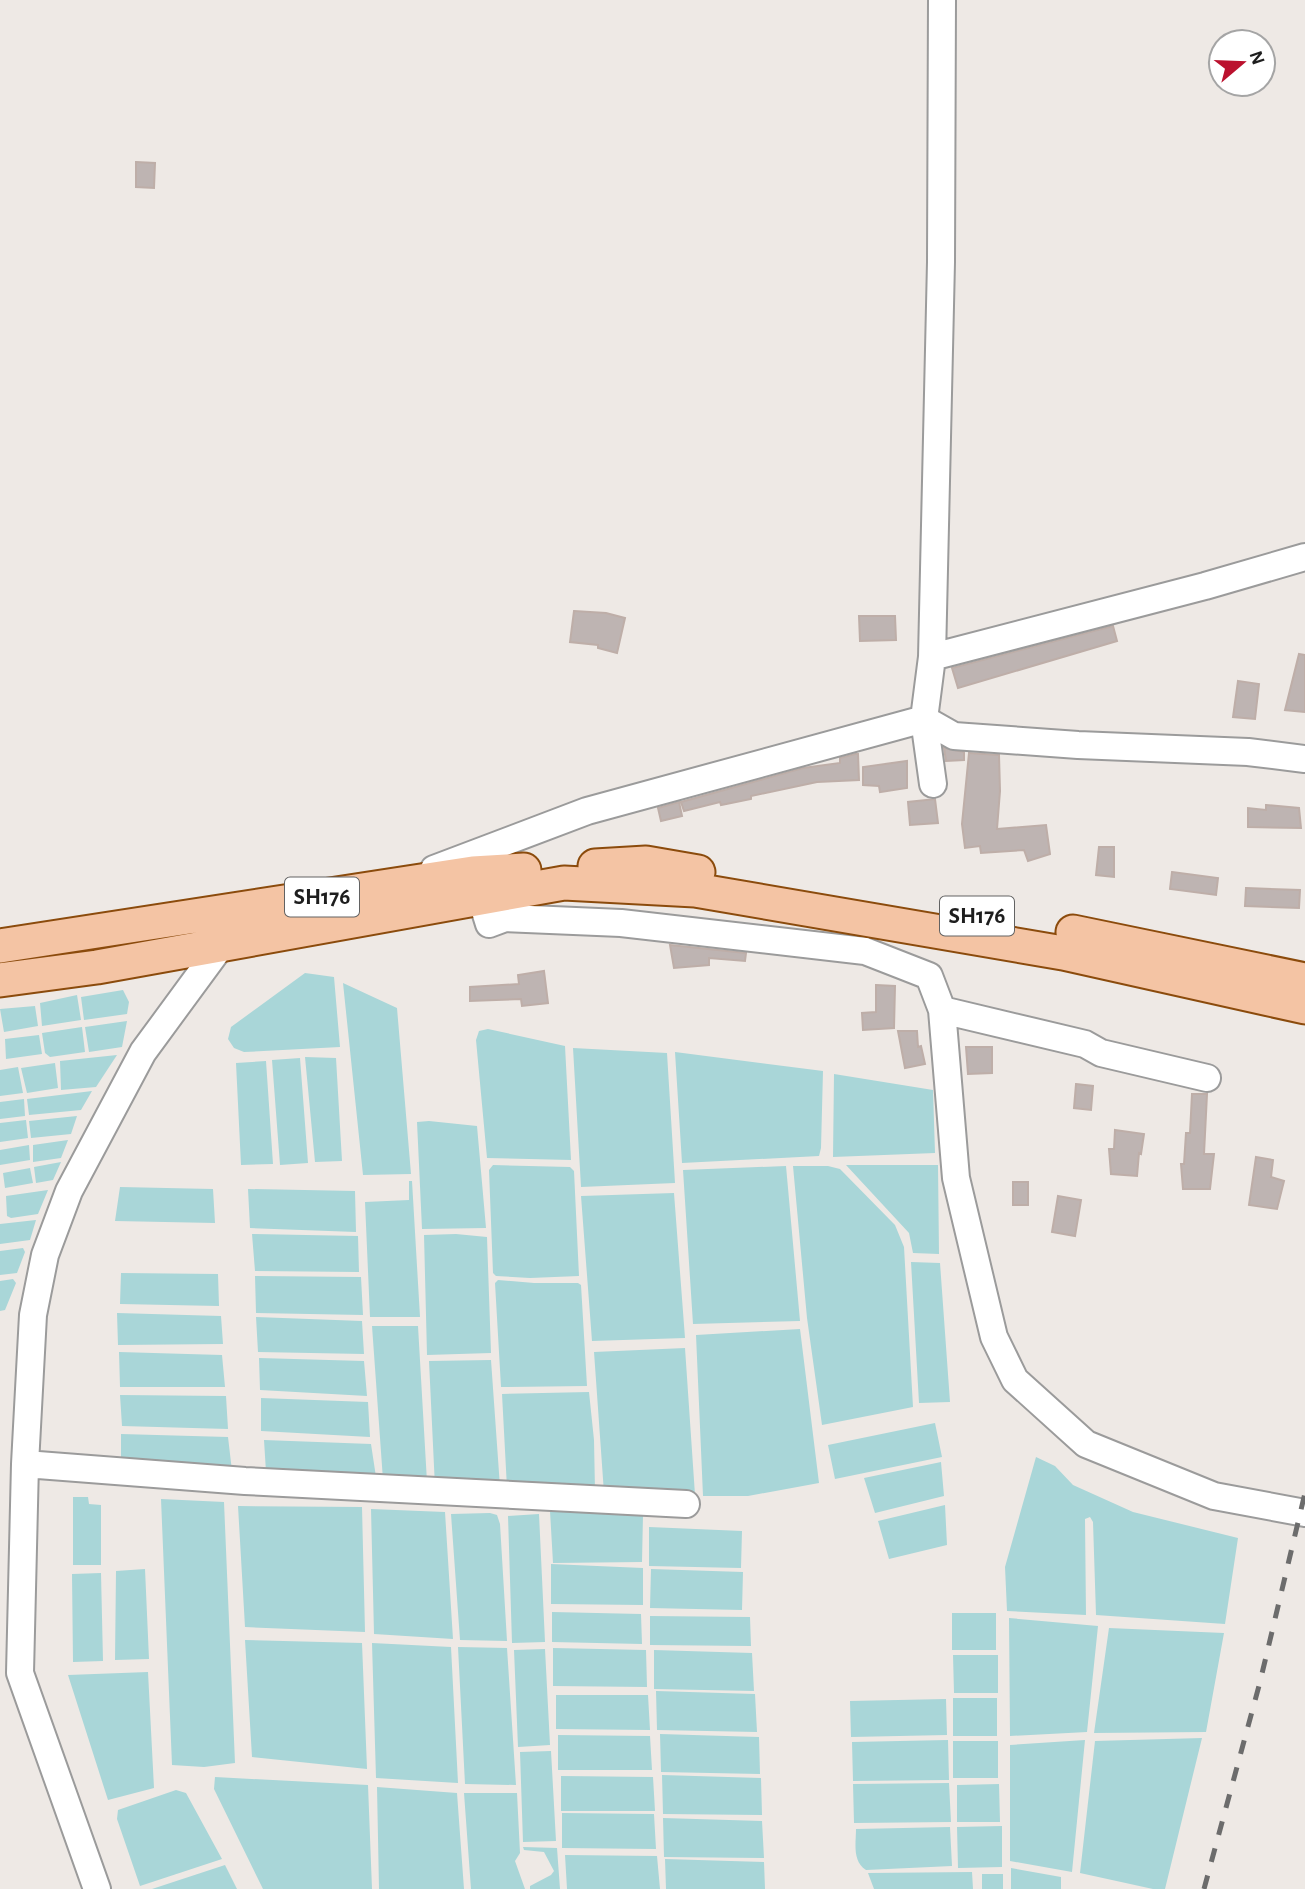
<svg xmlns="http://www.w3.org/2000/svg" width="1305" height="1889" viewBox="0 0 1305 1889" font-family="'Alegreya Sans',sans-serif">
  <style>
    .water { fill: #a9d6d8 }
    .building { fill: #beb4b2; stroke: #beaea8; stroke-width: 2 }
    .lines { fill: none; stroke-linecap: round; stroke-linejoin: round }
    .minor-casing { stroke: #9b9b9b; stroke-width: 30 }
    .major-casing { stroke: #8b4b0c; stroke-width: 37 }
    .minor { stroke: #fff; stroke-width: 26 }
    .major { stroke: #f4c4a4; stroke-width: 33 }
    .rail { stroke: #6c6c6c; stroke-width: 5; stroke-dasharray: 14 14; stroke-linecap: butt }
    .labels { text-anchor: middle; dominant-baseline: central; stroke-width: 7; stroke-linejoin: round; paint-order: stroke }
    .shield { fill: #fff; stroke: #626262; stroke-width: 2 }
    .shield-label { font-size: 23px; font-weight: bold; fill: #1e1e1e }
  </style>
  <rect width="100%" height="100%" fill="#eee9e5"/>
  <path class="water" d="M305,973L334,977L340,1047L244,1052L234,1048L228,1039L231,1027Z
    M343,983L397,1008L411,1174L363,1175Z
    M123,990L129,1002L127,1014L84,1020L81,997Z
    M77,995L81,1020L42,1026L40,1003Z
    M35,1006L38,1026L4,1032L0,1009Z
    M127,1021L122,1047L89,1052L85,1027Z
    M82,1027L85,1052L50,1057L45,1053L42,1033Z
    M488,1029L565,1046L571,1160L487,1158L476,1040L479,1031Z
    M39,1035L42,1054L6,1059L5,1039Z
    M573,1048L667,1053L675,1183L581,1187Z
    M675,1052L823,1071L821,1148L819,1156L682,1163Z
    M117,1055L96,1087L61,1090L60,1061Z
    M305,1057L336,1058L342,1161L315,1162Z
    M300,1058L308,1163L280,1165L272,1060Z
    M266,1061L273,1164L241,1165L236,1063Z
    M55,1063L58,1088L27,1093L21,1068Z
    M18,1067L23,1093L0,1096V1070Z
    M834,1074L933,1090L935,1153L833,1157Z
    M92,1091L81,1110L29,1115L27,1099Z
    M24,1099L25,1116L0,1119V1102Z
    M77,1116L71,1134L31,1138L29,1121Z
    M26,1120L28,1138L0,1142V1123Z
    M429,1121L477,1126L486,1228L422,1229L417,1122Z
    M68,1140L61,1158L33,1162V1145Z
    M29,1145L30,1160L0,1165V1150Z
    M61,1162L53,1180L36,1183L34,1167Z
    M493,1165L570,1167L574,1171L579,1276L530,1278L496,1276L493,1273L489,1170Z
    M846,1165H938L939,1254L913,1253L909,1233Z
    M786,1166L800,1321L693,1324L683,1170Z
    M793,1166H828L840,1169L895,1225L904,1247L913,1407L822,1425L807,1318Z
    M30,1168L33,1183L5,1188L3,1173Z
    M409,1181H412L420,1317H370L365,1202L409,1200Z
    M120,1187L213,1189L215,1223L115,1221Z
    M248,1189L355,1191L356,1232L250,1228Z
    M48,1190L38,1214L11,1218L7,1216L6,1196Z
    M674,1193L685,1338L592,1341L581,1196Z
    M36,1220L30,1240L0,1244V1224Z
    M252,1234L358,1236L359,1272L255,1271Z
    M456,1234L487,1237L491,1353L427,1355L424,1235Z
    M23,1248L25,1252L17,1273L0,1275V1251Z
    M911,1262L940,1263L950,1402L919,1403Z
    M121,1273L218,1274L219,1306L120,1304Z
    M255,1276L361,1277L363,1315L256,1313Z
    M13,1279L16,1283L5,1310L0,1311V1281Z
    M498,1280L534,1283H578L581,1285L587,1386L501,1387L495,1283Z
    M117,1313L221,1316L223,1344L118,1345Z
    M256,1317L362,1321L364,1354L258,1352Z
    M372,1326H418L427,1482L383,1480Z
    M800,1329L819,1483L748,1496H703L696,1335Z
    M685,1348L695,1495L604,1493L594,1352Z
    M119,1352L222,1355L225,1387H120Z
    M259,1358L364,1361L367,1396L260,1390Z
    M491,1360L500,1487H435L429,1361Z
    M589,1392L594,1440L595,1491L507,1488L502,1394Z
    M120,1395L226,1396L228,1429L122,1426Z
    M261,1398L368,1402L370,1437L261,1431Z
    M935,1423L942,1457L835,1479L828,1445Z
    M121,1434L228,1437L232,1471L121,1467Z
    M264,1440L371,1444L376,1477L266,1472Z
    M1036,1457L1055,1466L1073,1485L1133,1512L1238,1538L1225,1624L1096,1615L1093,1522L1090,1517L1085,1519L1086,1615L1007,1611L1005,1567Z
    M941,1462L944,1496L875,1513L864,1478Z
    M73,1497H88L89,1504L101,1505V1565H73Z
    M161,1499L224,1502L235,1763L204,1767L172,1765Z
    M945,1505L947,1545L889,1559L878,1521Z
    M238,1506L362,1507L365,1632L245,1627Z
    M371,1509L445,1512L453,1639L374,1634Z
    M550,1511L643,1515L642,1562L553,1563Z
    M490,1513L497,1515L500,1524L507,1641L460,1640L451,1514Z
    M539,1514L545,1642L512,1643L508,1516Z
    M649,1527L742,1531L741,1568L649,1566Z
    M551,1564L643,1568V1605L551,1604Z
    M145,1569L149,1659L115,1660L116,1571Z
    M651,1569L743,1572L742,1610L650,1608Z
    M101,1573L103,1661L73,1662L72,1574Z
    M552,1612L641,1614L642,1644L552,1642Z
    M952,1613H996V1650H952Z
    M650,1616L750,1617L751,1646L650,1645Z
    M1009,1618L1098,1626L1087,1732L1010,1736Z
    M1109,1628L1224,1633L1206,1732L1094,1733Z
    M245,1640L362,1643L367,1769L252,1757Z
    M372,1643L451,1647L458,1783L376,1778Z
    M458,1647L507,1648L516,1785L465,1784Z
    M553,1648L646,1650L647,1687L553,1686Z
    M545,1649L550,1745L518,1747L514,1650Z
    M654,1650L752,1653L754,1691L654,1689Z
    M953,1655H998V1693H954Z
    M148,1672L154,1788L108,1800L68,1675Z
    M656,1691L755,1694L757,1732L657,1730Z
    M556,1695H648L650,1730L556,1729Z
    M953,1698H997V1736H953Z
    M946,1699L947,1735L851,1737L850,1701Z
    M660,1734L759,1737L760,1774L661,1772Z
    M558,1735L650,1736L652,1770H558Z
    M1202,1738L1165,1889H1153L1080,1873L1095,1741Z
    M948,1740L949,1780L853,1781L852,1742Z
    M1085,1740L1072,1872L1010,1861V1745Z
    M953,1741H998V1778H953Z
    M551,1751L556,1841L523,1842L520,1752Z
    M662,1775L761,1778L762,1815L663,1814Z
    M561,1776L653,1777L655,1811H561Z
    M215,1777L368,1785L372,1889H263L214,1789Z
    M949,1783L951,1822L854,1823L853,1784Z
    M999,1784L1000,1822H957V1785Z
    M377,1787L457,1793L464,1889H379Z
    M176,1790L186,1793L222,1859L140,1886L117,1819L118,1810Z
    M464,1793H517L520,1853L515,1861L525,1889H471Z
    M562,1813L654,1814L656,1849L562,1848Z
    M663,1818L762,1821L764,1858L664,1857Z
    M1002,1826V1867L958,1868L957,1827Z
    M950,1827L952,1866L866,1870C852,1861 856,1843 856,1829Z
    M523,1847L557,1848L560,1889H530V1886L551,1875L554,1871L544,1852L524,1850Z
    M565,1855L657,1856L660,1889H567Z
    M665,1859L764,1862L765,1889H666Z
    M225,1865L237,1889H152Z
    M1011,1868L1061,1877V1889H1011Z
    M972,1872L973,1889H874L868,1873Z
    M982,1874H1003V1889H982Z"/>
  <path class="building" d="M136,162L155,163L154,188L136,187Z
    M574,611L606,613L625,618L617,653L598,648V645L570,642Z
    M859,616H895L896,640L860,641Z
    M1113,626L1117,641L958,688L952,668Z
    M1299,654L1305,655V712L1285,710Z
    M1238,681L1259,684L1255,719L1233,717Z
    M944,748L964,752V760L946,761Z
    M969,753L999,755L1000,791L997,829L1046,825L1050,854L1028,861L1024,850L981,853L980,846L965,848L962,824Z
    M855,754H858L859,780L817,782L751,796V799L721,805L720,802L684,811L681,802L803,768L840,763V758Z
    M907,761V788L880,792L879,786L863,785V767Z
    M935,799L938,823L910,825L908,802Z
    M679,802L682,816L661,821L658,808Z
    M1266,805L1299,808L1301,828L1248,827V808L1266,810Z
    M1099,847H1114V877L1096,875Z
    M1172,872L1218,878L1216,895L1170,889Z
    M1246,888L1300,890L1299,908L1245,906Z
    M670,945L746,953L745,961L709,958V965L674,968Z
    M544,971L548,1003L522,1006L521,999L470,1001V987L519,984L518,975Z
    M876,985L895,986L894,1028L863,1030L862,1013L876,1012Z
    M898,1031H917L918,1047L921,1046L925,1064L905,1068Z
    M966,1047H992V1073L968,1074Z
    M1076,1084L1093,1086L1091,1110L1074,1108Z
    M1192,1094H1207L1204,1154H1214L1210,1189H1183L1181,1164H1184L1186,1133H1190Z
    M1115,1130L1144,1134L1141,1154L1139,1153L1137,1176L1111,1174L1109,1149H1114Z
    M1256,1157L1273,1160L1271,1177L1284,1181L1277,1209L1249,1205Z
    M1013,1182H1028V1205H1013Z
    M1058,1196L1081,1200L1075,1236L1052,1232Z"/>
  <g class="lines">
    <defs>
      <path id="minor" d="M932,657L941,262L942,0
        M924,719L954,736L1078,745L1248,752L1305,759
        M924,719L933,784
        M434,869L587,811L924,719L932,657L1205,586L1305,557
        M476,882L489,924L505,918L621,923L865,951L929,976L942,1010L956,1178L994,1337L1015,1380L1086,1444L1214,1496L1305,1513
        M942,1010L1085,1044L1101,1053L1207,1078
        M25,1464L245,1481L686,1504
        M97,1889L20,1673L25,1464L33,1315L45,1255L69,1191L143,1052L223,943"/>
      <path id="major" d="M595,866L646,863L698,872
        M1073,932L1305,980
        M0,946L473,873L524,870
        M0,980L97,967L564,883L695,890L1063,953L1305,1007"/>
    </defs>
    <use href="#minor" class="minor-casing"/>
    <use href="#major" class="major-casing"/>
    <use href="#minor" class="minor"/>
    <use href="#major" class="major"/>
    <path class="rail" d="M1204,1889L1260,1682L1305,1493"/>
  </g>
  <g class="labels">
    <g class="shield">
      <rect x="285" y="877.5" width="74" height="39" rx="5"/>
      <rect x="940" y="896.5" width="74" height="39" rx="5"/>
    </g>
    <g class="shield-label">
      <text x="322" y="897">SH176</text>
      <text x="977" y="916">SH176</text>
    </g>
  </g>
  <g transform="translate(1242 63) rotate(71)"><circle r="33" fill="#ffffff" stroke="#a5a5a5" stroke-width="2"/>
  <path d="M0-5L12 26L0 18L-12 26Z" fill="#bb112e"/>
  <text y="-10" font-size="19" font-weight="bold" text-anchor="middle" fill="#1e1e1e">N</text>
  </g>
</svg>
